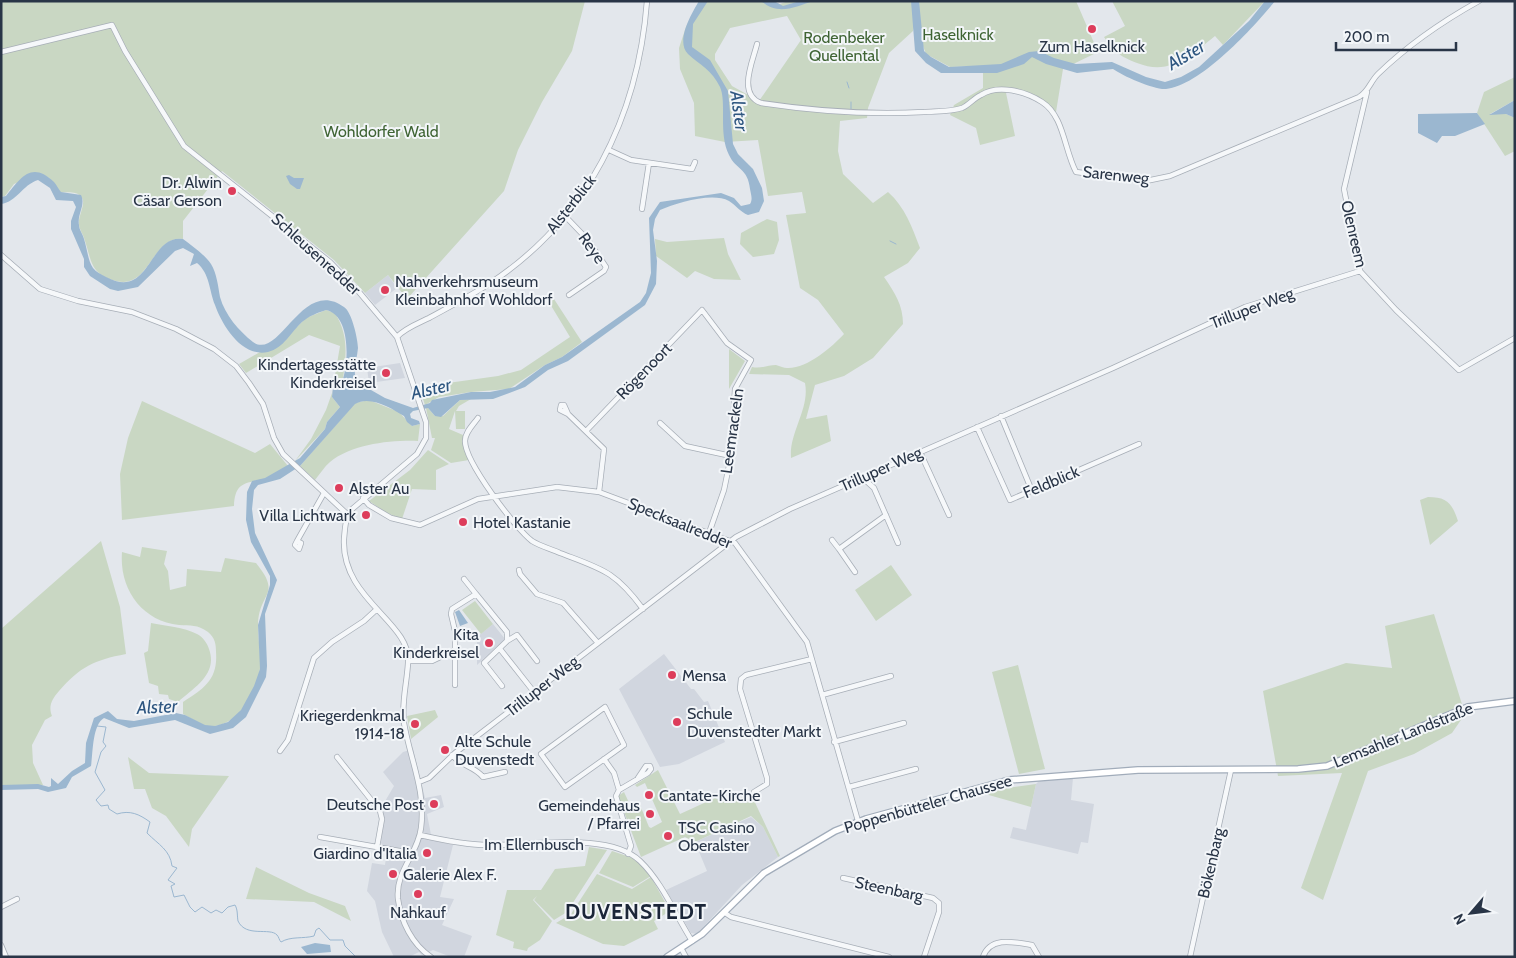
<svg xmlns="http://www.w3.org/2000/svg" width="1516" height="958" viewBox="0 0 1516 958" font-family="Cabin,sans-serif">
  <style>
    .built { fill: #d1d6df }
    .green { fill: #c9d7c3; fill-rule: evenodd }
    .water { fill: #9bb7d0 }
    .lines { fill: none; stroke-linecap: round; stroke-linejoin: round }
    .stream { stroke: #9bb7d0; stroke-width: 1 }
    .minor-casing { stroke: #a7aeb7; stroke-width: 6 }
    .major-casing { stroke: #a1acba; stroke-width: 8 }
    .minor { stroke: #f6f8fa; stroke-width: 4.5 }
    .major { stroke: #fff; stroke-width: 5.5 }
    .poi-dot { fill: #dd3d5b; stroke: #f3f6f9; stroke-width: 2 }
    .labels { text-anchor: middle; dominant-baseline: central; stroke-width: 4; stroke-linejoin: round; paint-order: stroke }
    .park-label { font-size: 16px; fill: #3f6434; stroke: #f3f6f9 }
    .poi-label { font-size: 16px; fill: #293547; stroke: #f3f6f9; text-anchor: start }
    .street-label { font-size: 16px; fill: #293547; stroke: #f3f6f9 }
    .water-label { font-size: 18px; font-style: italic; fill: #2e5680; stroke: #f3f6f9 }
    .district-label { font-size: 21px; font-weight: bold; letter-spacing: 1px; fill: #1b2638; stroke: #f3f6f9 }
  </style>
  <rect width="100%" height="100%" fill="#e3e7ec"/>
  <path class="built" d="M388,275L397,288L375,305L365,293Z
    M400,363L405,378L369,383L367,368Z
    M493,624L505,639L477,665V637Z
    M664,654L691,689H694L704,702L708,701L725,742L679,764L660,767L619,689Z
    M413,749L425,798L441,795L444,807L427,814L432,840L453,845L440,897L454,899L442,925L472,936L464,957H451L433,950L422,955L419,952L409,957H394L382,932L375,901L367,891L372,863L385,865L387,851L381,843L384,803L394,786L383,772L403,752Z
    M1073,778L1071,800L1094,804L1088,843L1081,842L1078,854L1010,838L1013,827L1026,830L1036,784L1040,780Z
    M751,817L763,827L778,857L742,885L697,934L691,933L666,890L707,871L695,842Z"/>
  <path class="green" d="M1,1H585L572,51L542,102L518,150L504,191L407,299L388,275L365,293L334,260L222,171L183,221V239C152,235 150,290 116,281C89,274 92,260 84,238C83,234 79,229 79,224C78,216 86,204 82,198C77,190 68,193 60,192L49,178L40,173L14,184L5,196L1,197Z
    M699,1H772L780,4L788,1H1076L1098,52L1063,69L1056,112C1040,98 1026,90 1005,88L1015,136L980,145L976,128L950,115L954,105L983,88V66L950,67L926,54L923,46L919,9L913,31L889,53L868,108L867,118L840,121L838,151L843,174L873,203L888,192C905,207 912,227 920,248L908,263L884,277C895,293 903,305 903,324L873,358L844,376L815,385L806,419L827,415L831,441L791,458C789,432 810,409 805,383L789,375L749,374L752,367C761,369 768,365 776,365C780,366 784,368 787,368C807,369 832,347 844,334L818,300L800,288L786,215L806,213L802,192L768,196L758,140L725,142L695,136L694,103L680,69L679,48L686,27ZM787,16L801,40L759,101L732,86L715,60V54L730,28Z
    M1112,1H1265L1223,45L1215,36C1190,56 1170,76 1137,63C1119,56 1115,52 1104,37L1125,26Z
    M1515,77V100L1490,114H1506L1515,118V151L1505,156L1477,113L1484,92Z
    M767,219L777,222L779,240L774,254L753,257L740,244L741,233Z
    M724,238L728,254L741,280L714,279L695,271L687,278L656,256L655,239L667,242Z
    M552,296L582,342L562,357L545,365L509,389L471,392L439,397L425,405L419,387L498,376L521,370L570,337L547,299Z
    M326,310L335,313C349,336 346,355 343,379L333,387L332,397L340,407L327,422L325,429L295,461L311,439L326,410L332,393L340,346L309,335L246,373L239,364L260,352L274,349L306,318Z
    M729,349L745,361L729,389Z
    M471,399L459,406L456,411H465V429H456L455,411L449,429L463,435V443L469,460L451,463L431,450L435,438H432L426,408H428L435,416H443L460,400Z
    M369,400L399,412L412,426L420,424L418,441C391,440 352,444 330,462C324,467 320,474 315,480L300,466L355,403Z
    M142,401L255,453L270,444L288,466C281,470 269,479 260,480C241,483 235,486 234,506L122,520L120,474L128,438Z
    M428,450L449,464L436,470V490L412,489L402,519L387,513L369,501L410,470Z
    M1428,497C1447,497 1452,503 1458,521L1430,545L1420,500Z
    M101,541L120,607L126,654C94,660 80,667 59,691C52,699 48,706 52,716L45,720L32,745L33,763L43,785H1V629Z
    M142,547L167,551L164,564L168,571L170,590L186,586L187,569L221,572L225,558L256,563C283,596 258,592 258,626C258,640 261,654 260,669C257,693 236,730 207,726C198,724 191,718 183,714V702C205,688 218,679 216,652C216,644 215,638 208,632C197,624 191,626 179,625C142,621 119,589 122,552L140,557Z
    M891,565L912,595L876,621L855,590Z
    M475,601L493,624L481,634L462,610Z
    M1434,614L1465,714L1452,733L1414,754L1368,771L1323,900L1301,888L1342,773L1278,776L1263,691L1346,663L1392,668L1385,626Z
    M151,623C165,626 184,627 197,634C203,637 207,643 209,649C218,674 195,687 178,702L169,699L168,695L159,694L158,686L149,683L144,653L148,651Z
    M1018,665L1045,769L1019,774L992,672Z
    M435,710L438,717L411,739L407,716Z
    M128,757L149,773L229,776L192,829L189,847L166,816L152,808L145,789H134Z
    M658,770L680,814L715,798L727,803L751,794L780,856L778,857L763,827L751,816L695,842L685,837L641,857L618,796L624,792L632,809L640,805L649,827L651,828L662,822L645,783L637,787L635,785Z
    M1036,784L1031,807L978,792Z
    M589,847L607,850L567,912L554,920L534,900L537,896L533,900L552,921L540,940L528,948L527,951L513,948L514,942L496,935L507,890H541L555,869L585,866Z
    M612,851L636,859L651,876L633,887L599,873Z
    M256,867L309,893L345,906L351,921L314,902L246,899Z
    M597,874L632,889L651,877L670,911L654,921L658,929L624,946L603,944L556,923L571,914Z"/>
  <path class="water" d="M699,1H708L693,24L692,47L710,60L728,91L733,144L738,154L753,169L762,188L764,201L759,212L748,215C740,212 736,205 729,201C712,192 677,203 660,210L655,219L653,230L657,261L656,284L645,305L568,361L548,370L525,387L493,399L460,400L441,417L435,416L428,408L413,411L410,414L411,418L419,421L420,424L412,426L407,422L404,416C391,408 370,395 355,404L300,466L280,479L258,485L254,490L252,509L255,533L277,580L265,614L267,666L266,677L246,717L233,728L210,734L175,720L129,728L104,718C92,725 93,754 91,766L72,777L66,788L48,792L38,789L1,790V785L38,784L49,787L51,786V778L58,784L72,771L85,763L86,743L94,718L108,711L117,719L134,721L176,713L185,715L205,725L215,726L228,722L241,710L254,686L260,669L258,625L270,585V576L251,542L246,520L247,492L252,481L265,478L300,458L325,429L327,422L340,407L332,397L333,387L342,382C349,364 351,315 326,310C317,313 309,316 302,322C291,332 284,348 268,352C242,358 222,325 215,305C209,290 210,274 197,263L190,266L194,254L183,248L175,251L138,287L118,291L110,289L90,276L84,267V259L71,229V221L76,207L73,201L56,200L50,188L38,180C22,185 17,202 1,204V197L6,196C20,179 31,160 54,182C57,185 58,189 61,192L81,195C86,205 77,214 79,225C79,230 83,234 84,239C87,248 88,261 93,268C96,272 101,274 106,277C151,301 148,234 183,239C192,246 204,254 211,264C217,274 218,286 220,297C225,315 239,331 253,342C280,361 302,276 344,307C352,312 358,340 358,348C357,360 352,371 357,382L385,398L413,408L430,403L432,400L471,392H490L515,387L545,365L562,357L640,302L646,293L651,273L649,218L660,202L721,193L734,198L741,206L750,204C753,199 751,195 750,189C748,168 736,170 729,155C718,133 727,103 720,87C712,70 700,65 688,54C675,41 692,13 699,1Z
    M761,1H774L783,6L800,1H813C795,7 778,16 761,1Z
    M911,1H919L924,51L931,57L949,67L1001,64L1029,52L1039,51L1054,58L1076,64L1112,62L1146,77L1165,82L1181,77L1199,67L1249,21L1265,1H1275C1253,28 1201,85 1166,89C1154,90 1123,76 1113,69L1077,73L1046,64L1032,57L1024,64L997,73H941L926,63L915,51Z
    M1515,100V118L1506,114L1489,115Z
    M1477,113L1485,124L1455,136H1442L1437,143L1418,133V114Z
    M289,175L294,178H304L300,189H297L290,184L286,176Z
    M459,610L468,623L460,626L455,612Z
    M315,943L330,945L331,952L307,954L301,947Z"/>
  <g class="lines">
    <path class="stream" d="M847,82L849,88
      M851,102V109
      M890,241L896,244
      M97,726L106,727L103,742L106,746L101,752L95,772L105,790L96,800L101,806L108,805L109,809L117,814C130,810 139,814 150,822L147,833C159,845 170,850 172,866L177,868L168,880L175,884L171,886L174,897L184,895L190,907L195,912L202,907L211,913L216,910L222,913L228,907L235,905C238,910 237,916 238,921C246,938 270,927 277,935C279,937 279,940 281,942C291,936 303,939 314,936L316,930L319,928L330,940H343L345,946L356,957"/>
    <defs>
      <path id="minor" d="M757,44C753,61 737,94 761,103C814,111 870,115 924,112C936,111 950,112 962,108C969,105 974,98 981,95C998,84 1025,91 1042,102C1064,116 1064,149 1076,172L1146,181L1170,176L1359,97C1369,91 1370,82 1378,74C1408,45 1443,21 1479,1
        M1,52L112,25L125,51L184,146L330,262L359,292L397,337L426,422V438L417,454L351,510C345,519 345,529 344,539C341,600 412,622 408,663C407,683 401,704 404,723C410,759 426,791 421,828C418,854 395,871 398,899C401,922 412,944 431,957
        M1367,92L1344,189L1360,271L1396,310L1459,370L1515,338
        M609,150L631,160L692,169L695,162
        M642,209L649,163
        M565,216L588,240L606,267L604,271L569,295
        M1,255L40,289L78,301L132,312L176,329L214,349L236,366L249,383L263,404L274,438L283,454L348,515
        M397,337C405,328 419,323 429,318C449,307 470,296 489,284C588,219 638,117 647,1
        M568,414L560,410L561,405H564L568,414L604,449L599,492
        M1001,416L1032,491
        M478,418C473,425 465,432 465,441C465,462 515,528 532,541C540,546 551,549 560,553C602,569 615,571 643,609
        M660,423L685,446L731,456
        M977,427L1010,500L1139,444
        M586,431L702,310L727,343L751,360L735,389L731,456L724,490L709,533
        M920,452L949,515
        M863,478L874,488L898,543
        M363,498L369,505L391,518L420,525L478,499L557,487L599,492L735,543L807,642L858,821
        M832,540L839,549
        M297,541L301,543L299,549L295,545L297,541L324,493
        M519,570L520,574L537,594L563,603L598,643
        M855,572L839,549L886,515
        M476,594L507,632V641L484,663L502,686
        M507,641L517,635L537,661
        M500,649L534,692
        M409,661H432L455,650
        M455,685V631L451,614L452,609L476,594L464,579
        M822,695L891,676
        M605,707L624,745L565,787L541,754Z
        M834,742L904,723
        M280,751L288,740L314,658L332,642L364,621L377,609
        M452,755C461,766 474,766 483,777L505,772
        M337,757L380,811L382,819L377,847
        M604,759L614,773L619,790
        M419,782L429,778L455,753L736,537L790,509L1113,368L1245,307L1360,271
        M849,787L916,769
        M754,792L767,784V778L740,689L741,679L746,675L812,659
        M420,835C442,840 465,845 488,845C528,846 609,831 640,861C662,882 676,916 692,941
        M320,837L411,853
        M628,854L631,846L616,796L619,790L648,773L651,769L650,766H646L638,778
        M843,878L933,898L939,903V912L924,957
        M1,907L17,899
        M725,913L731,917L889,957
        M1,945L6,957
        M681,948L686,957
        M983,957C990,936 1014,942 1032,945L1039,957
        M1190,957L1231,770"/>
      <path id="major" d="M667,957L702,934L764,873L835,831L866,819L1009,780L1138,770L1298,769L1327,766L1468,707L1515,701"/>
    </defs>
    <use href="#minor" class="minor-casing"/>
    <use href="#major" class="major-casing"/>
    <use href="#minor" class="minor"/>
    <use href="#major" class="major"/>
  </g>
  <g class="poi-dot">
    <circle cx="1092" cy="29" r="5"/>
    <circle cx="232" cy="191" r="5"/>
    <circle cx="385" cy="290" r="5"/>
    <circle cx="386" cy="373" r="5"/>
    <circle cx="339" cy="488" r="5"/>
    <circle cx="366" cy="515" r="5"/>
    <circle cx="463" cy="522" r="5"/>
    <circle cx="489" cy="643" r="5"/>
    <circle cx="672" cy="675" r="5"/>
    <circle cx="677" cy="722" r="5"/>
    <circle cx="415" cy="724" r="5"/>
    <circle cx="445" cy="750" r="5"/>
    <circle cx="649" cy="795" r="5"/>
    <circle cx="434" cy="804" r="5"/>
    <circle cx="650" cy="814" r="5"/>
    <circle cx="668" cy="836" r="5"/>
    <circle cx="427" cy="853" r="5"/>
    <circle cx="393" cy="874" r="5"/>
    <circle cx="418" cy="894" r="5"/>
  </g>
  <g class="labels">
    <g class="park-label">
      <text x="958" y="34">Haselknick</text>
      <text x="844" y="37">Rodenbeker<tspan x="844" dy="18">Quellental</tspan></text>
      <text x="381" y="131">Wohldorfer Wald</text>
    </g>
    <g class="poi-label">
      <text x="1092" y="46" text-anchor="middle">Zum Haselknick</text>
      <text x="222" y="182" text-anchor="end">Dr. Alwin<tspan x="222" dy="18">Cäsar Gerson</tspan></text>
      <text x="395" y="281">Nahverkehrsmuseum<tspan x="395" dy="18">Kleinbahnhof Wohldorf</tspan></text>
      <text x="376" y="364" text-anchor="end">Kindertagesstätte<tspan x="376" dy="18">Kinderkreisel</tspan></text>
      <text x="349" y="488">Alster Au</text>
      <text x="356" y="515" text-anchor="end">Villa Lichtwark</text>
      <text x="473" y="522">Hotel Kastanie</text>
      <text x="479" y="634" text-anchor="end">Kita<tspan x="479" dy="18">Kinderkreisel</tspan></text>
      <text x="682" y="675">Mensa</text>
      <text x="687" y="713">Schule<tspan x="687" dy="18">Duvenstedter Markt</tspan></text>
      <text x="405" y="715" text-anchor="end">Kriegerdenkmal<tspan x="405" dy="18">1914-18</tspan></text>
      <text x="455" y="741">Alte Schule<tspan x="455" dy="18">Duvenstedt</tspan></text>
      <text x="659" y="795">Cantate-Kirche</text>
      <text x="424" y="804" text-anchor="end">Deutsche Post</text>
      <text x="640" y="805" text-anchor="end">Gemeindehaus<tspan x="640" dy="18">/ Pfarrei</tspan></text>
      <text x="678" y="827">TSC Casino<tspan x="678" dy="18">Oberalster</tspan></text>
      <text x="417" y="853" text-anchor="end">Giardino d'Italia</text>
      <text x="403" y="874">Galerie Alex F.</text>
      <text x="418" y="912" text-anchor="middle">Nahkauf</text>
    </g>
    <g class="street-label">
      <text transform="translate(1116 175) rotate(6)">Sarenweg</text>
      <text transform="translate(571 204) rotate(-52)">Alsterblick</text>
      <text transform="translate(1354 234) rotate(77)">Olenreem</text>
      <text transform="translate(592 248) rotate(54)">Reye</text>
      <text transform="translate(316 254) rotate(42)">Schleusenredder</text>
      <text transform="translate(1252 308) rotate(-21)">Trilluper Weg</text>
      <text transform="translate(644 371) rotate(-46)">Rögenoort</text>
      <text transform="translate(732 431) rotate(-82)">Leemrackeln</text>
      <text transform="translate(881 469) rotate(-24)">Trilluper Weg</text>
      <text transform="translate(1051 482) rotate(-23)">Feldblick</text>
      <text transform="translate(680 523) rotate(22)">Specksaalredder</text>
      <text transform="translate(542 686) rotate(-38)">Trilluper Weg</text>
      <text transform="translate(1403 735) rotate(-22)">Lemsahler Landstraße</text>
      <text transform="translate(928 804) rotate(-16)">Poppenbütteler Chaussee</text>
      <text x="534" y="844">Im Ellernbusch</text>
      <text transform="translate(1211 863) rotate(-77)">Bökenbarg</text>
      <text transform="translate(889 889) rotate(12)">Steenbarg</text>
    </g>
    <g class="water-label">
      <text transform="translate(1186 55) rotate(-31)">Alster</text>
      <text transform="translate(739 111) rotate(82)">Alster</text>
      <text transform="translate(431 389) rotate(-13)">Alster</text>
      <text transform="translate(157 707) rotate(-3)">Alster</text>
    </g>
    <g class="district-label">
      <text x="636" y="911">DUVENSTEDT</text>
    </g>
  </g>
  <rect width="1516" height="958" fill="none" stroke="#293547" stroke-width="5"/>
  <g transform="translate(1471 913) rotate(242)" stroke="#f3f6f9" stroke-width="4" paint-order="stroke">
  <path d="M0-4L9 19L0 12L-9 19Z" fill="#293547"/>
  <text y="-8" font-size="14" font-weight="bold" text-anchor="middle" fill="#293547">N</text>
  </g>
  <path d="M1336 42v8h120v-8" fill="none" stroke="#293547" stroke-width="2.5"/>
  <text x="1344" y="42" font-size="15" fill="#293547" stroke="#f3f6f9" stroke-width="4" paint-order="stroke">200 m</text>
</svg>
